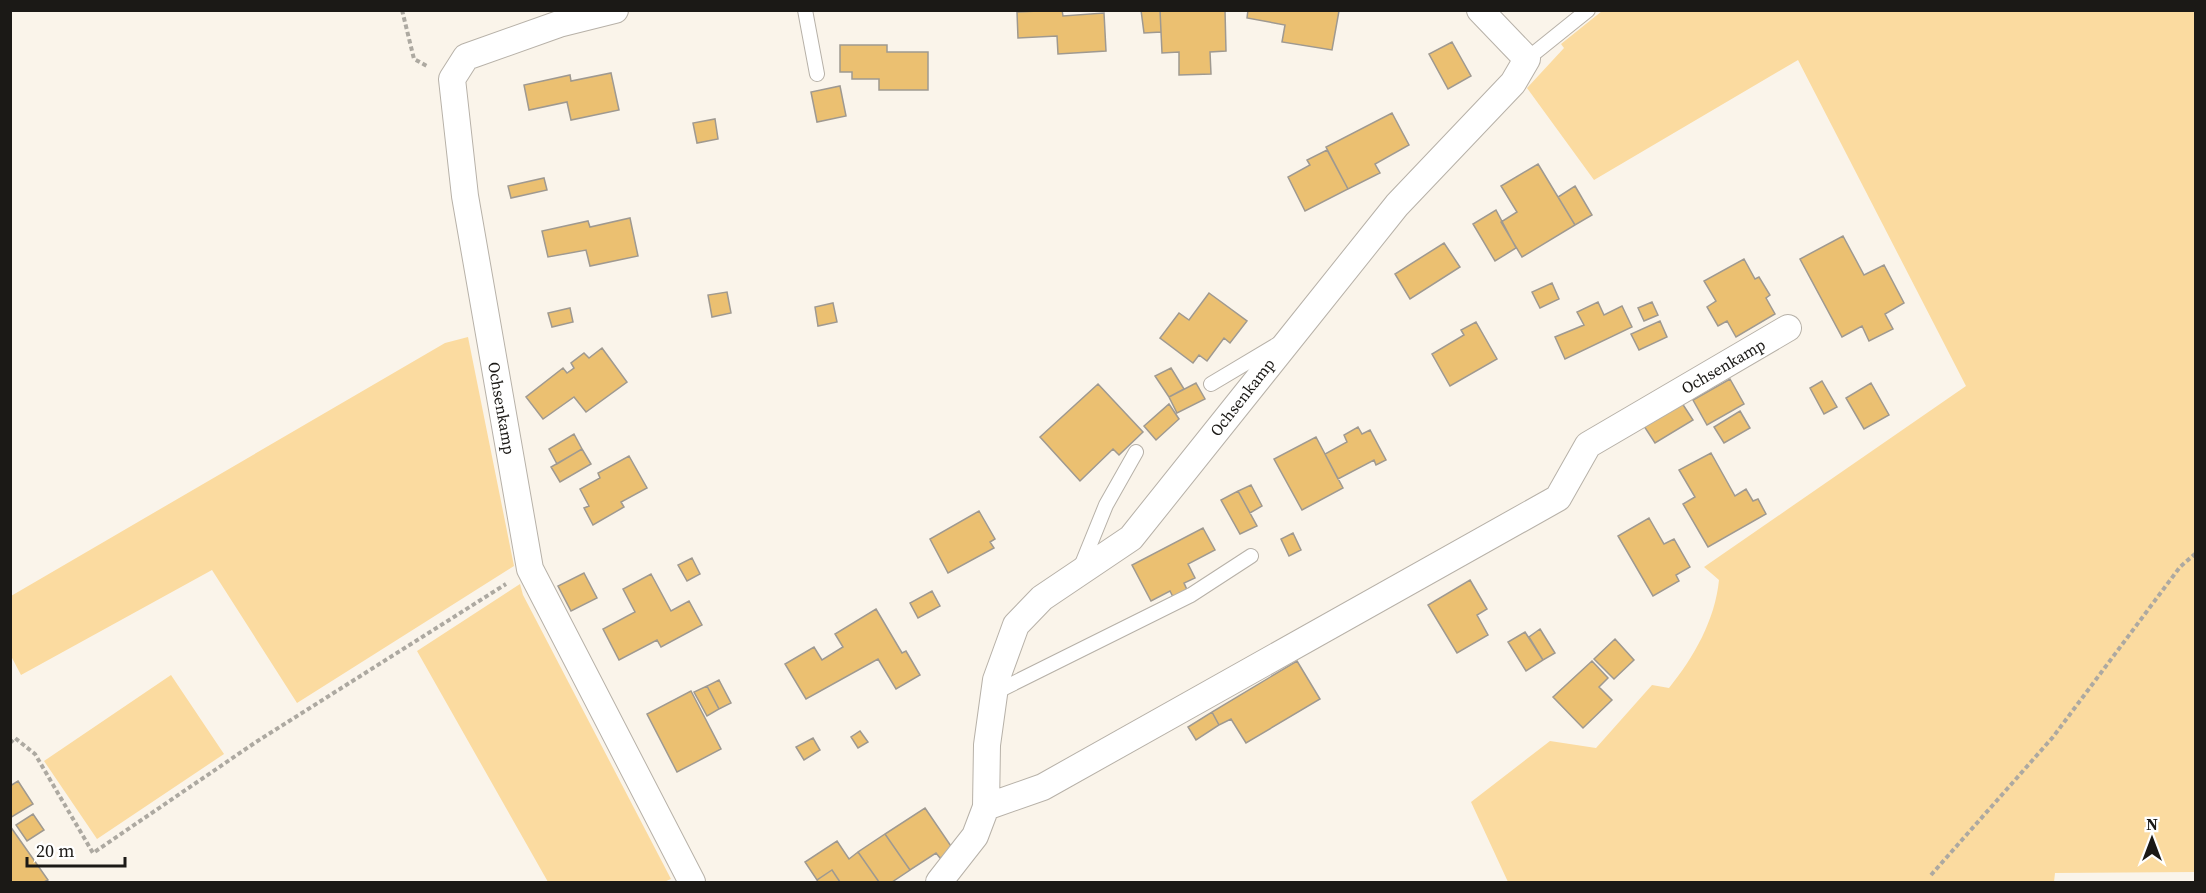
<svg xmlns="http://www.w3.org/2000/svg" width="2206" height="893" viewBox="0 0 2206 893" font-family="'Source Serif 4',serif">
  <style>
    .green { fill: #fbdba0 }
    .building { fill: #ebc071; stroke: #9f9990; stroke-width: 1.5 }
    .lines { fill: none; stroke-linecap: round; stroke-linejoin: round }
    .service-casing { stroke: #b7b1a8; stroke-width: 16 }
    .minor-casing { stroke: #b7b1a8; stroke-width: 28 }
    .path { stroke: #ada9a1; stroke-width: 4; stroke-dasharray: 4.5 3; stroke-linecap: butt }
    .service { stroke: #fff; stroke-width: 14 }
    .minor { stroke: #fff; stroke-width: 26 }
    .labels { text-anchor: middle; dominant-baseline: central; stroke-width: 5; stroke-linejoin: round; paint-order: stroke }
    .street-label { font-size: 16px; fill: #1b1916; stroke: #fff }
  </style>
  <rect width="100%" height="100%" fill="#faf4ea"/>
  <path class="green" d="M1602,11H2195V872L2055,873L2054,882H1508L1471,802L1550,741L1596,748L1652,685L1669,688C1694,657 1715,620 1719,580L1704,567L1966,386L1798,60L1594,180L1527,88L1564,48L1561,44Z
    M468,337L514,566L297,703L212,570L21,675L11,656V596L445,343Z
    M520,584L523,595L671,879L664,882H548L417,651Z
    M171,675L224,754L97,839L44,761Z"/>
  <path class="building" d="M1062,10L1063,16L1104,13L1106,51L1058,54L1057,36L1018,38L1017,12Z
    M1141,10H1160L1161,32L1144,33Z
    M1160,10H1225L1226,51L1210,52L1211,74L1179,75V52L1162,53Z
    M1248,10L1339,11L1332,50L1282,42L1285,25L1247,18Z
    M1452,42L1471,76L1448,89L1429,54Z
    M840,45H887V52H928V90H879V79H852V72H840Z
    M611,73L619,110L571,120L567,102L529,110L524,85L570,75L571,81Z
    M840,86L846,116L817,122L811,92Z
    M1392,113L1409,145L1375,164L1380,173L1348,189L1326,147Z
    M715,119L718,139L697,143L693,123Z
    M1327,150L1348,189L1305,211L1288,177L1310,165L1307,160Z
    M1538,164L1575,225L1522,257L1501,222L1517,212L1501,186Z
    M544,178L547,190L511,198L508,186Z
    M1575,186L1592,215L1575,225L1558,197Z
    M1496,210L1516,248L1495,261L1473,224Z
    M630,218L638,256L590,266L586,250L548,257L542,231L588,221L590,227Z
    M1843,236L1864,275L1884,265L1904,303L1885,314L1893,329L1869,341L1862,326L1842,337L1800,259Z
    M1444,243L1460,267L1410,299L1395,274Z
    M1744,259L1755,279L1759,277L1770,295L1766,298L1775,314L1736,337L1727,321L1718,326L1707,307L1716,301L1704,281Z
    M1552,283L1559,299L1540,308L1532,292Z
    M727,292L731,313L712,317L708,295Z
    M1209,293L1247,321L1230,343L1224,338L1207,361L1199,355L1193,363L1160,338L1179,313L1189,320Z
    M1598,302L1604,315L1622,306L1632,327L1565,359L1555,337L1584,325L1577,312Z
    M1652,302L1658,315L1644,321L1638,308Z
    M833,303L837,322L818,326L815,307Z
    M570,308L573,322L552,327L548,313Z
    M1660,321L1667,337L1639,350L1631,334Z
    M1476,322L1497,359L1450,386L1432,354L1464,335L1461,330Z
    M602,348L627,382L586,412L574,397L543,419L526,397L563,368L567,373L574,368L571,363L584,353L589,358Z
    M1171,368L1184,389L1169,397L1155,376Z
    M1730,379L1744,404L1707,425L1693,400Z
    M1822,381L1837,407L1824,414L1810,388Z
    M1196,383L1205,399L1177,413L1169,397Z
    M1871,383L1889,415L1864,429L1846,398Z
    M1098,384L1143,432L1119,455L1113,449L1080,481L1040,437Z
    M1680,400L1693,420L1655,443L1642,423Z
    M1169,404L1179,419L1156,440L1144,426Z
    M1740,411L1750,428L1724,443L1714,427Z
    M1358,427L1362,434L1370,430L1386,460L1376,465L1374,460L1338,479L1325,454L1347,442L1344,435Z
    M574,434L582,449L557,464L549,449Z
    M1316,437L1343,488L1302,510L1274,459Z
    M582,449L591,464L560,482L551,467Z
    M1711,453L1735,496L1746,489L1753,501L1758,499L1766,514L1708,547L1683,504L1695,497L1679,470Z
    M629,456L647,488L621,502L624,507L593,525L584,508L589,506L580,489L600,478L598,473Z
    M1251,485L1262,506L1250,513L1238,491Z
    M1238,491L1257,526L1240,534L1221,500Z
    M979,511L995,539L990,542L994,548L948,573L930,539Z
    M1649,518L1664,544L1674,539L1690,567L1676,575L1679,581L1653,596L1618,536Z
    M1203,528L1215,550L1188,564L1195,578L1184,583L1188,592L1174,599L1170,591L1151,601L1132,565Z
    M1293,533L1301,550L1289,556L1281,539Z
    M692,558L700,574L687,581L678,565Z
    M584,573L597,598L571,611L558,586Z
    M651,574L671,611L689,601L702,625L661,647L657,640L619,660L603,629L635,612L623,589Z
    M1470,580L1487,609L1477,615L1488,635L1457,653L1428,605Z
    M932,591L940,606L918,618L910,603Z
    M876,609L902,653L906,651L920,675L896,689L878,659L806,699L785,664L814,647L822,660L843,647L835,634Z
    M1540,629L1555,653L1543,660L1529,637Z
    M1525,632L1543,660L1526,671L1508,642Z
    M1615,639L1634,660L1614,679L1594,659Z
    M1297,661L1320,699L1246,743L1231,719L1219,725L1212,712Z
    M1592,661L1608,678L1599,687L1612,700L1583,728L1553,697Z
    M719,680L731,703L719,709L707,686Z
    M707,686L719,709L707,716L694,692Z
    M691,691L721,749L677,772L647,714Z
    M1212,712L1219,725L1196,740L1188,727Z
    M860,731L868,742L858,748L851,737Z
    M813,738L820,750L804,760L796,747Z
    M18,781L33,804L10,818V786Z
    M925,808L953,849L940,858L936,853L910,870L885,834Z
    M33,814L44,830L27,841L16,825Z
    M10,826L48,880L44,882H10Z
    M885,834L910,870L892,882H879L858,852Z
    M837,841L849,859L858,852L879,882H840L832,870L817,880L805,862Z
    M832,870L840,882H818L817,880Z"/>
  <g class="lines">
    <defs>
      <path id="service" d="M805,10L817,74
        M1527,59L1588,10
        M1211,384L1278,344
        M1080,569L1106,505L1136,452
        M994,693L1191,595L1251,556"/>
      <path id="minor" d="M615,10L559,24L466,57L452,79L465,196L530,569L692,882
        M986,807L1043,787L1558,498L1588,445L1788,328
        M939,882L975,836L986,807L987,745L996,680L1016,625L1042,598L1131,538L1397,205L1513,83L1527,59L1480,10"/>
    </defs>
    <use href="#service" class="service-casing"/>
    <use href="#minor" class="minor-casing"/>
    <path class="path" d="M402,10L414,59L427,66
      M10,743L15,738L35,754L93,853L256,742L506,584
      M1931,875L2053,737L2180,567L2196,553"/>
    <use href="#service" class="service"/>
    <use href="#minor" class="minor"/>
  </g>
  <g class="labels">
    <g class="street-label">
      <text transform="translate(1723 366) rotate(-30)">Ochsenkamp</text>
      <text transform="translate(1242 397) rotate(-52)">Ochsenkamp</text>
      <text transform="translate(502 408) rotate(80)">Ochsenkamp</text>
    </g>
  </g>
  <rect width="2206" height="893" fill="none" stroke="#1b1916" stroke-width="24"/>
  <g transform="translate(2152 839)" stroke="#ffffff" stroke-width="4.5" paint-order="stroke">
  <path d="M0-4.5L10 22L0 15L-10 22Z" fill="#1b1916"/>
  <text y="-9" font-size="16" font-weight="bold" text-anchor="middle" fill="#1b1916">N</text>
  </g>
  <path d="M27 857v9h98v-9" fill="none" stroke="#1b1916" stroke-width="3"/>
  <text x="36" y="857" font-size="18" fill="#1b1916" stroke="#ffffff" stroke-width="4.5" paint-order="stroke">20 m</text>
</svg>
